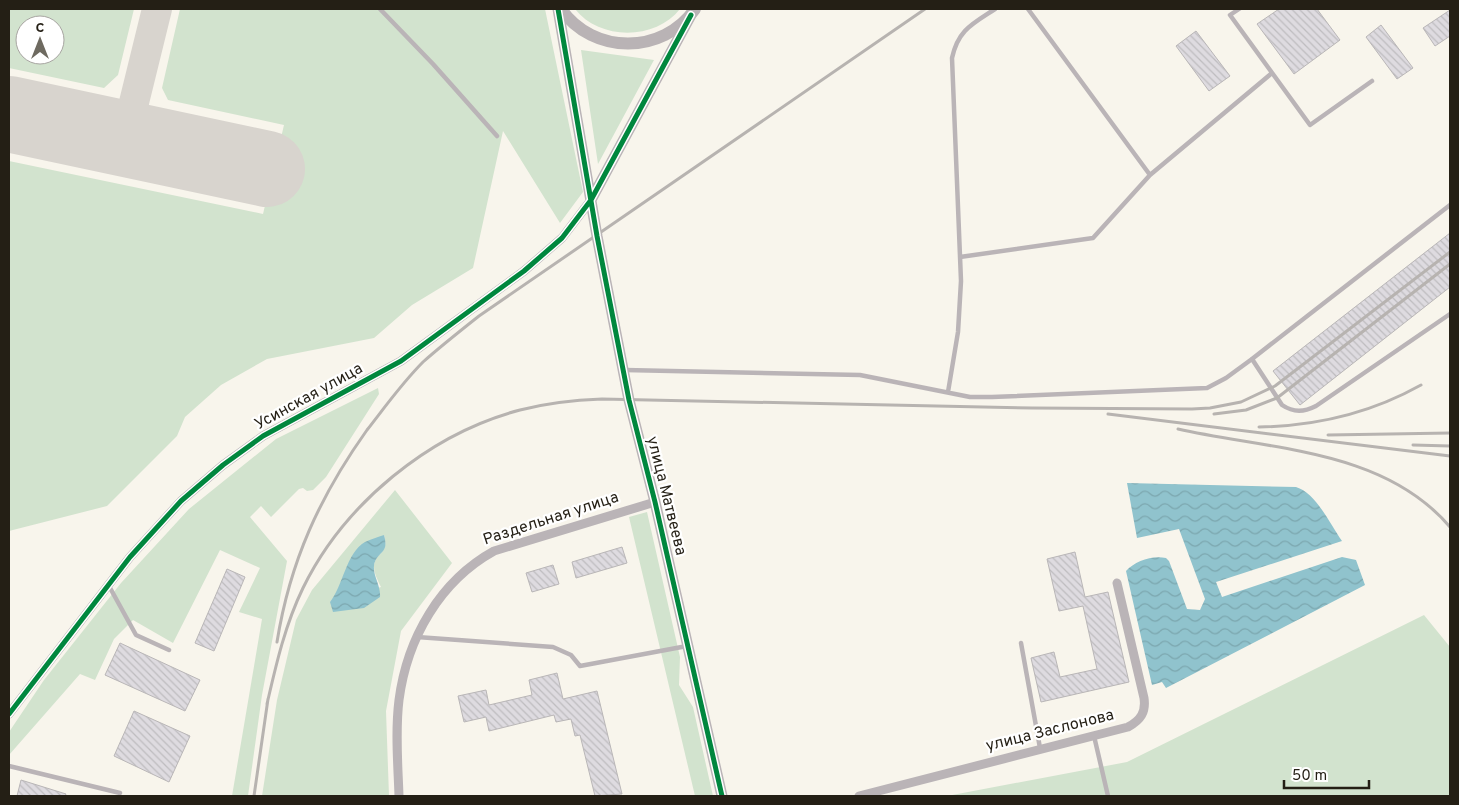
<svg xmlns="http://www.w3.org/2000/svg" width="1459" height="805" viewBox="0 0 1459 805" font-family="Overpass,sans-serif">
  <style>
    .grass { fill: #d2e3ce; fill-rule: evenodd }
    .water { fill: url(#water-waves) }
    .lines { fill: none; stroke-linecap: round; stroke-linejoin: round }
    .taxiway { stroke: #d8d4ce; stroke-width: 30 }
    .runway { stroke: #d8d4ce; stroke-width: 76 }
    .building { fill: url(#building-back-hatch); stroke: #b9b6b7 }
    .service { stroke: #bab4b7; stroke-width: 4.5 }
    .minor { stroke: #bab4b7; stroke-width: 9 }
    .tertiary { stroke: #bab4b7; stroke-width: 11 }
    .secondary { stroke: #b9b3b5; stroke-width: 12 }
    .rail { stroke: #b7b3b0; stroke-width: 3 }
    .cycleway-casing { stroke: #fff; stroke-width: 8 }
    .cycleway { stroke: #00873e; stroke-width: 5 }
    .labels { text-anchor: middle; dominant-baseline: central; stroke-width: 4.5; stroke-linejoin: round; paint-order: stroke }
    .street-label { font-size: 16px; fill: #241f15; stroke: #fff }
  </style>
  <defs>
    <pattern id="water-waves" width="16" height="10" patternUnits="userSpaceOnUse" patternTransform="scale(1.25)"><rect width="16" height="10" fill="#90c3cd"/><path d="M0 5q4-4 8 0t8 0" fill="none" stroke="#7ca7af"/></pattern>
    <pattern id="building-back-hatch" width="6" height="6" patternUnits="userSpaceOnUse" patternTransform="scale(1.25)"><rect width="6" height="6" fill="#dedbe0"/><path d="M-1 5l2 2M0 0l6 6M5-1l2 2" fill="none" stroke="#bebcbf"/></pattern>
  </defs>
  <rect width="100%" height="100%" fill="#f8f5ec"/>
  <path class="grass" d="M9,9H134L118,75L104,88L9,68ZM25,25H55V55H25Z
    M180,9H545L583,192L560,223L503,131L473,268L412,305L374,338L267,359L221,385L185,417L177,436L107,506L9,531V161L263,214L284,125L168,100L162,88Z
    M575,9H680C656,40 600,41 575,9Z
    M581,50L654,60L598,164Z
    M378,388L379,394L326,477L313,490L307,491L303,488L299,489L271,517L261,506L250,517L287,561L262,695L248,796H232L262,619L239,612L260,568L220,550L173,643L133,620L114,639L95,680L80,674L9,755V732L44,680L121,583L189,509L276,439Z
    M395,490L452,563L401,631L386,711L389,796H262L277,700L296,620L312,590ZM384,535C390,555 374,552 374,567C374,573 378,581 381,587L330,602Z
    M647,512L680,657L679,685L693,707L713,796H695L629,517Z
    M1424,615L1450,647V796H947L1127,762Z"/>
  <path class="water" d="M1127,483L1296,487C1316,493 1330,524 1342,541L1216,582L1222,597L1342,557L1356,560L1365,585L1166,688L1162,682L1152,685L1126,571C1135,561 1152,555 1166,558L1169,561L1187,609L1200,610L1205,599L1179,529L1137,538Z
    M384,535C390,555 376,551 374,566C373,576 381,586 380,597L364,608L333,612L330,602C343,586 346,553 365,542C371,539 378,537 384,535Z"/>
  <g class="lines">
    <path class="taxiway" d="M125,139L157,9"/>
    <path class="runway" d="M9,114L267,169"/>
  </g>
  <path class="building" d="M1279,9H1317L1340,40L1294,74L1257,24Z
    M1450,10V36L1435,46L1423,28Z
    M1381,25L1413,68L1397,79L1366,37Z
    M1196,31L1230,76L1209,91L1176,46Z
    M1450,233V287L1300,405L1273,371Z
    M622,547L627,563L576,578L572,562Z
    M1075,552L1085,597L1108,592L1129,682L1041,702L1031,658L1054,652L1060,677L1097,669L1083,606L1059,611L1047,559Z
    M553,565L559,584L532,592L526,573Z
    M227,569L245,577L214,651L195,643Z
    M120,643L200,680L185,711L105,675Z
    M557,673L563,699L597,691L622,794L595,796L580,735L575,736L571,719L556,722L554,715L489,731L486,717L464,722L458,696L486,690L489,705L532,695L529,680Z
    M134,711L190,736L169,782L114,756Z
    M21,780L66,794L65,796H17Z"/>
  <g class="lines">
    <path class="service" d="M380,9L433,64L497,136
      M1028,9L1150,175L1272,73
      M1239,9L1230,15L1310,125L1372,81
      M960,257L1093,238L1150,175
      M1252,359L1282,405C1294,413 1304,412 1316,406L1450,314
      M625,370L860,375L970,397H992L1207,388L1226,378L1252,359L1450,205
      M948,392L958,332L961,281L952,58C958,30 972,24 995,9
      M109,586L136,635L169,650
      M417,637L553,647L571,655L580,666L687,646
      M1021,643L1040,748
      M1094,736L1108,796
      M9,766L120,793"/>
    <path class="minor" d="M9,714L130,557L181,501L223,465L263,436L401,361L524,271L562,238L591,200
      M399,796C398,765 395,732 399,700C407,638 440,581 494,551L655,502
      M859,796L1128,727C1141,720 1146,712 1144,698L1117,583"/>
    <path class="tertiary" d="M558,9L597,236L629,400L655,502L722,796
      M591,200L690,17"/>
    <path class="secondary" d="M561,9C593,55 663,55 695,9"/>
    <path class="rail" d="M1108,414L1450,456
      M1214,414L1246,410L1277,398L1450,264
      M1259,427C1317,426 1371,413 1421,385
      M1178,429C1271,450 1384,449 1450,527
      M1328,435L1450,433
      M1413,445L1450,446
      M277,642C290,561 320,496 367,430C385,407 402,383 423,362C441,346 460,331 479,316L925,9
      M267,704C276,665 285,625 303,588C344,504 429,434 520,410C547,403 574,400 602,399L1032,408L1192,409L1210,408L1241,402L1275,386L1450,252
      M254,796L268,699"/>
    <defs>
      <path id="cycleway" d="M558,9L597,236L629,400L655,502L722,796
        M9,714L130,557L181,501L223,465L263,436L401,361L524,271L562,238L591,200L691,15"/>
    </defs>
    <use href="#cycleway" class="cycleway-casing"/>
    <use href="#cycleway" class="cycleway"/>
  </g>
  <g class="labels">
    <g class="street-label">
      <text transform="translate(309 397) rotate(-29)">Усинская улица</text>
      <text transform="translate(666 496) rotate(76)">улица Матвеева</text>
      <text transform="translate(551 519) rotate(-18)">Раздельная улица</text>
      <text transform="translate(1050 731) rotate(-14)">улица Заслонова</text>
    </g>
  </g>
  <rect width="1459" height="805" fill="none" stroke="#241f15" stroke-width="20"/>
  <g transform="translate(40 40)"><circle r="24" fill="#ffffff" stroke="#a7a5a1"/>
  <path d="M0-4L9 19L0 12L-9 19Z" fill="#6e6a60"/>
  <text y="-8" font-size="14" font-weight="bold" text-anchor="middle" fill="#241f15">С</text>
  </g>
  <path d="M1284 780v8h85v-8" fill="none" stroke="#241f15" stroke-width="2.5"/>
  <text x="1292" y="780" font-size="15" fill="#241f15" stroke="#ffffff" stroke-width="4" paint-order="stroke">50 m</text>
</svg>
